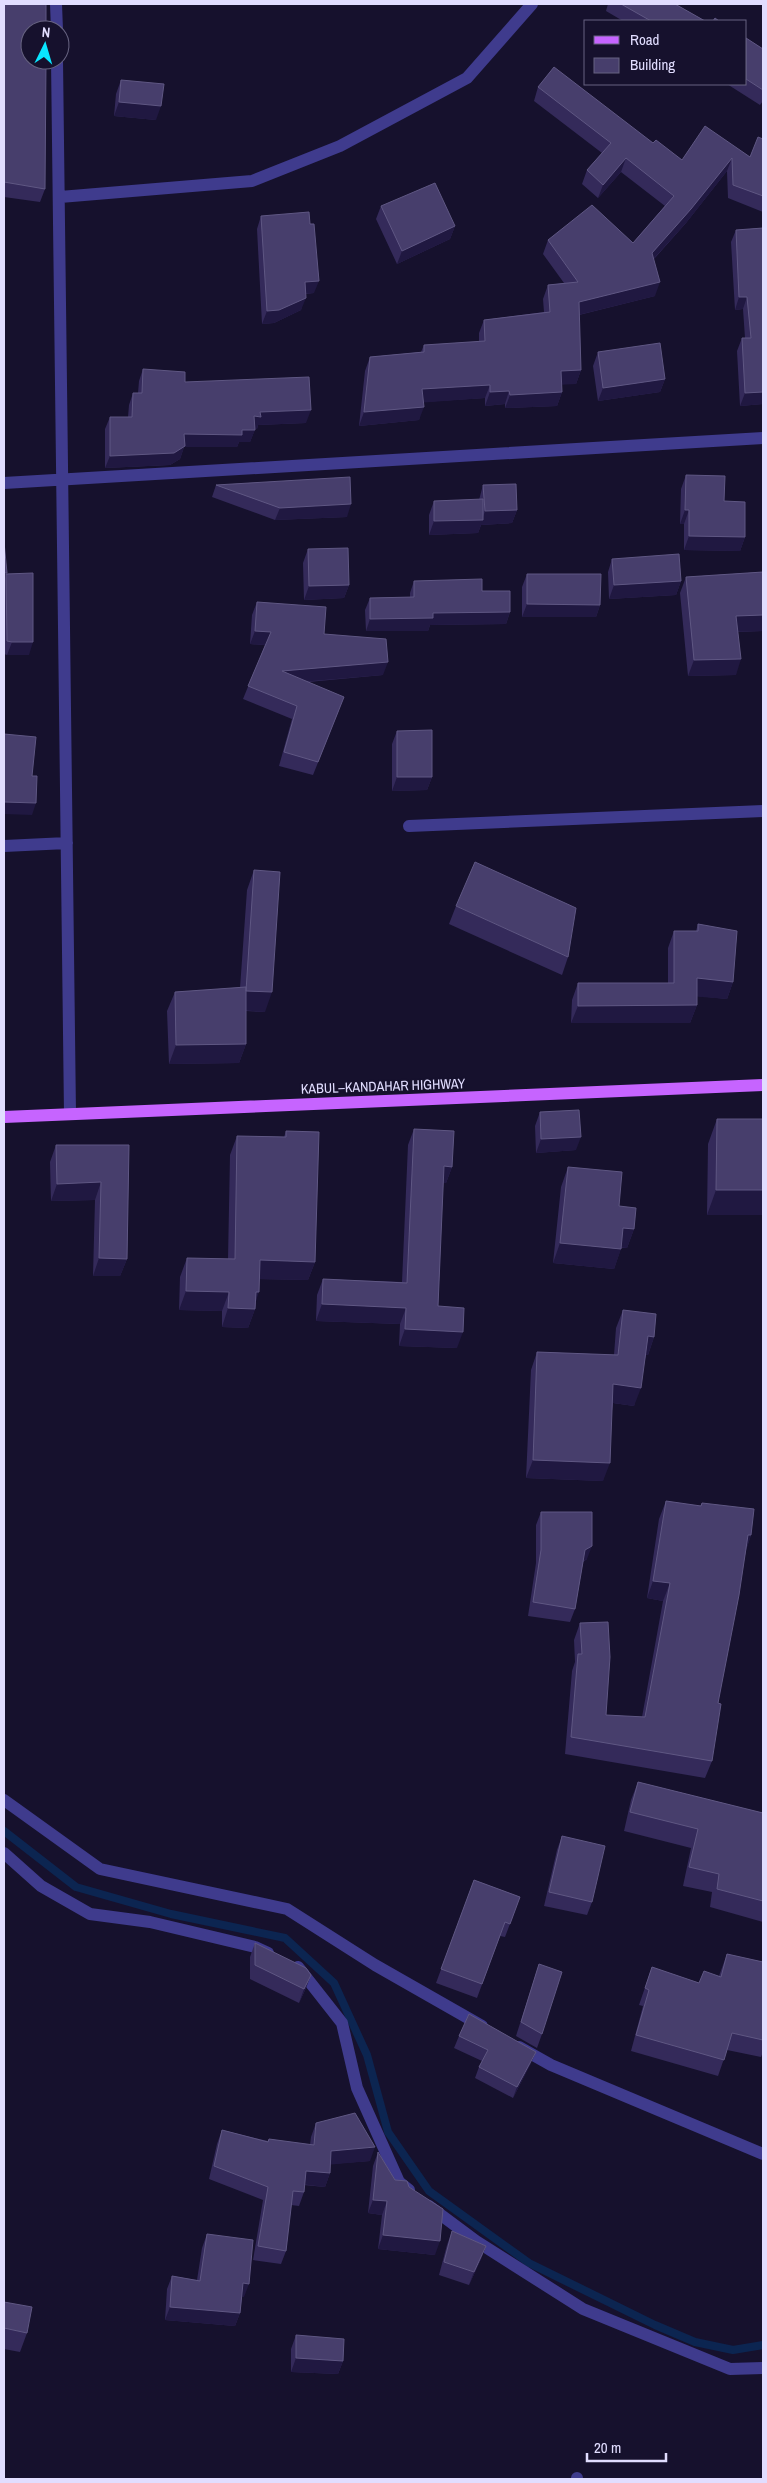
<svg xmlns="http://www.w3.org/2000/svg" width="767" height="2483" viewBox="0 0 767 2483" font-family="'Archivo Narrow',sans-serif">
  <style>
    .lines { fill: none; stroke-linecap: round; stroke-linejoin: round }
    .stream { stroke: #0c2551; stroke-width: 8 }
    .minor { stroke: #3f3b8d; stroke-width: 12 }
    .major { stroke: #c664ff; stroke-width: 12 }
    .wall { fill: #342a5a }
    .shaded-wall { fill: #201841 }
    .building { fill: #473e6c; stroke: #5f5783 }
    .labels { text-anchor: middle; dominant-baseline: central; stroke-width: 4; stroke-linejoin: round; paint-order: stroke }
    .street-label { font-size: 14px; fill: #e1ddff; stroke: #16112d }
  </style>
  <rect width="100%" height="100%" fill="#16112d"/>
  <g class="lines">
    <path class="stream" d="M4,1831L76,1887L171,1914L285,1938L334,1983L367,2055L388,2132L429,2191L529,2263L655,2325L695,2342L733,2350L763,2345"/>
    <path class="minor" d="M56,4L57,30
      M57,60L70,1114
      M60,197L252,181L340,146L467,78L532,4
      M4,483L763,438
      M409,826L763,811
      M4,846L67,843
      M4,1800L100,1869L287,1909L375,1965L482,2026
      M4,1853L41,1886L90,1914L150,1922L255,1947L268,1953
      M298,1967L342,2023L357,2088L399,2182L409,2190
      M519,2047L551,2065L763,2154
      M429,2206L476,2241L583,2309L730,2369L763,2368
      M577,2479V2478"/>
    <path class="major" d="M4,1117L763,1085"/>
  </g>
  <path class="wall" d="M4,4L45,189L40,202L4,197Z
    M608,4H675L705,21H623L606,11Z
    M746,38L763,49V101L760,105L727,84H746Z
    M121,80L156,120L114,116L116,94Z
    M538,87L653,143L682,160L750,157L763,139V212L728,198L727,171L686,223L654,259L655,296L579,315L581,370L576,384H562V392L557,406L505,408V404L485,406V398L423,402L419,420L359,426L365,371L370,357L421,352L424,345L479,342V333L484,320L544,312L543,299L548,285L564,283L543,254L548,240L633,243L665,206L621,172L598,198L582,184L587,170L602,153L534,101Z
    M381,206L455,226L450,239L397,264L376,219Z
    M261,216L314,293L305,294L301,310L274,323L262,324L257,229Z
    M763,228V404L740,406L737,351L742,338H745L743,309L735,310L731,242L736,230Z
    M598,352L665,379L660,392L598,401L593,366Z
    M143,369L185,382L306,423L258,425L257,429H255L250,442H239L237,447H184L180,459L170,465L105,468V429L110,417H128L129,405L133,393H138L139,381Z
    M686,475L724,501L745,537L740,551L684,550V524H680L681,489Z
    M216,485L347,517L275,520L212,497Z
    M483,485L517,510L512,523L481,525L478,533L429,535V515L434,501L479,500Z
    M4,542L6,574L29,655H7L4,654Z
    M308,549L349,585L344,598L304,600L303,563Z
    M612,559L681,581L676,595L609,599L608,572Z
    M763,572V631L738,632L736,675L688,676L680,593L686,577Z
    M527,574L600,605L596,617H522V587Z
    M414,581L482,591L510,612L506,624L430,625L428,631H366L365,610L370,598L410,597V593Z
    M257,602L324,634L383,675L308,682L339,710L313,775L279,766L292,719L243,699L265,645L250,644L252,615Z
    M397,731L432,777L427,790L392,791V744Z
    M254,870L265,1012L246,1011V1044L239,1063L169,1064L167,1011L175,992L240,988L247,890Z
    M456,906L568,957L562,975L449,924Z
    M698,924L733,982L727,999L697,996V1005L690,1023H571L572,1000L578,983H668V948L674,931H696Z
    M540,1112L576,1150L536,1153L535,1126Z
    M717,1119H763V1215H707L708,1144Z
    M414,1129L452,1167L446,1183H443L438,1306L457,1348L399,1346L400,1324L316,1321L317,1295L323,1279L402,1282L408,1145Z
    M286,1131L315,1262L308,1280L259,1279L255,1309L248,1328L222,1327V1311L179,1310L180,1277L187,1258L228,1259L230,1155L237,1136L284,1137Z
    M56,1145H129L127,1259L120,1276H93L95,1200L51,1201L50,1162Z
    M568,1167L619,1206L634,1229L627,1248H621L614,1269L553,1263L561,1187Z
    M623,1310L654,1337L648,1355H646L634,1406L613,1403L603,1481L526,1478L531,1370L537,1352L614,1355L616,1328Z
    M666,1501L700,1506L702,1503L751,1535L746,1550L718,1703L712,1761L705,1778L565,1754L572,1671L575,1662L574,1640L580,1623L606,1715L642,1717L663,1601L647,1598L659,1519Z
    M541,1512L587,1559L583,1562L575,1609L570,1622L528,1616L536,1563V1525Z
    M638,1782L763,1813V1922L710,1907L712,1892L683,1886L691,1848L624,1831L631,1800Z
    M562,1836L592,1902L587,1915L544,1906L557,1850Z
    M474,1880L520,1897L505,1937L500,1936L477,1998L436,1983Z
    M255,1943L306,1988L299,2003L250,1979V1957Z
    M727,1954L763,1962V2052L761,2057L727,2050L718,2076L631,2051L643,2006L639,2005L652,1967L699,1983L719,1976Z
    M539,1964L542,2034L537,2048L516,2036Z
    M459,2036L531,2063L513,2098L475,2078L479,2067L482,2061L454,2048Z
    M316,2123L370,2161L330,2164V2173L325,2187L304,2185V2192L299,2206L291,2205L286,2251L281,2264L253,2260L263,2200L209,2179L217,2144L222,2130L268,2141L269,2139L310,2145L311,2137Z
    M378,2152L395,2180L409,2187L435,2255L378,2249L382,2215L368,2213L373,2166Z
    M452,2231L486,2246L481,2259L469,2285L439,2275L447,2245Z
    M207,2234L244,2297H242L240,2313L235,2326L165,2320L167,2289L172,2276L197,2280L202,2248Z
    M4,2302L27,2333L20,2352L4,2349Z
    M296,2335L343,2361L338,2374L291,2372V2349Z"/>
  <path class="shaded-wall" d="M119,102L161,106L156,120L114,116Z
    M626,158L621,172L598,198L603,185Z
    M732,158L727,171L686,223L647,266L652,253Z
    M455,226L450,239L397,264L402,251Z
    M319,281L314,293L300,294L305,282Z
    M660,282L655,296L574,316L579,302Z
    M739,297H747L743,309L735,310Z
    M306,298L301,310L274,323L262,324L267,311Z
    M581,370L576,384L556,385L561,371Z
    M665,379L660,392L598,401L603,388Z
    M490,385L485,398L417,403L422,389Z
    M509,391L505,404L485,406L490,392Z
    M562,392L557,406L505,408L510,395Z
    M763,392V404L740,406L745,393Z
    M424,407L419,420L359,426L364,412Z
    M311,410L306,423L258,425L257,429H250L254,416L260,412Z
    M242,430H255L250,442H239L237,447H184L180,459L170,465L105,468L110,456L184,434Z
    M351,504L347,517L275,520L280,508Z
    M517,510L512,523L481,525L478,533L429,535L434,521L482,520L485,511Z
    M685,510H689L684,524H680Z
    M689,536L745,537L740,551L684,550Z
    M4,573H7L4,581Z
    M681,581L676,595L609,599L614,585Z
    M349,585L344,598L304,600L309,586Z
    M527,604L600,605L596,617H522Z
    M510,612L506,624L430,625L428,631H366L370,619L433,613Z
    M763,615V631L730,632L736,616Z
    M255,631L271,632L266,645L250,644Z
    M12,642H33L29,655H7Z
    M741,659L736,675L688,676L694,660Z
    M388,662L383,675L277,684L282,671Z
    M397,777H432L427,790L392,791Z
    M4,802L36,803L32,815L4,814Z
    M697,978L733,982L727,999L690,996Z
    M246,991L272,992L265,1012L239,1010Z
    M697,1005L690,1023H571L578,1006Z
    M246,1044L239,1063L169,1064L176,1045Z
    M581,1137L576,1150L536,1153L541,1139Z
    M444,1166L452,1167L446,1183H438Z
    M101,1182L95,1200L51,1201L57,1184Z
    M716,1190H763V1215H707Z
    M623,1228L634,1229L627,1248L616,1247Z
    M560,1243L621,1249L614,1269L553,1263Z
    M99,1258L127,1259L120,1276H93Z
    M260,1260L315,1262L308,1280L253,1279Z
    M186,1291L229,1292L222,1311L179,1310Z
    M256,1292H259L253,1309H255L248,1328L222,1327L228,1308Z
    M322,1304L406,1308L400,1324L316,1321Z
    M405,1329L463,1332L457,1348L399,1346Z
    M648,1336L654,1337L648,1355L642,1354Z
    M613,1384L641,1388L634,1406L607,1402Z
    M533,1460L610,1463L603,1481L526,1478Z
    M748,1535H751L745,1553Z
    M592,1546L587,1559L580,1563L585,1550Z
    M653,1581L670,1583L663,1601L647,1598Z
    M311,1975L306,1988L299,2003L304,1989Z
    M536,2052L531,2063L513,2098L517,2087Z
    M375,2147L370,2161L326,2165L331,2151Z
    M306,2171L330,2173L325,2187L301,2184Z
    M373,2200L387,2201L382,2215L368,2213Z
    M383,2235L440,2241L435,2255L378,2249Z
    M486,2246L481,2259L469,2285L474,2272Z
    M243,2283L249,2284L244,2297H238Z
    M170,2307L240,2313L235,2326L165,2320Z
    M296,2358L343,2361L338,2374L291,2372Z"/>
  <path class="building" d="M4,4H46V30H30V60H46L45,189L4,182Z
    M621,4H675L705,21H651Z
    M715,18L719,21H713Z
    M746,38L763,49V90L746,79Z
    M554,67L653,143L656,140L682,160L705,126L750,157L758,137L763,139V196L733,185L732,158L691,209L652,253L660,282L579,302L581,370L561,371L562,392L510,395L509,391L490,392V385L422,389L424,407L364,412L370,357L424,352V345L485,341L484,320L550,312L548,285L578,282L548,240L592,205L633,243L674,196L626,158L603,185L587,170L611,143L538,87Z
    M121,80L164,84L161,106L119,102Z
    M435,183L455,226L402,251L381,206Z
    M309,212L310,224H314L319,281L305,282L306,298L279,310L267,311L261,216Z
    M763,228V392L745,393L742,338H751L747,297H739L736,230Z
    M660,343L665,379L603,388L598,352Z
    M143,369L185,372V382L309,377L311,410L260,412L261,417L254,416L255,430H242V435L184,434L185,446L174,453L110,456V417H132L133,393H142Z
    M686,475L725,476L724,501L745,502V537L689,536V510H685Z
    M350,477L351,504L280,508L216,485Z
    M516,484L517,510L485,511L483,485Z
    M483,499V520L434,521V501Z
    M4,542L7,573H4Z
    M348,548L349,585L309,586L308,549Z
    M679,554L681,581L614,585L612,559Z
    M763,572V615L736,616L741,659L694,660L686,577Z
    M33,573V642H12L7,641L6,576V574Z
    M527,574H601L600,605L527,604Z
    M482,579V591H510V612L433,613V618L370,619V598L414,597V581Z
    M257,602L326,607L324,634L386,639L388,662L282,671L344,697L318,762L284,752L297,706L248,686L271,632L255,631Z
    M432,730V777H397V731Z
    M4,734L36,737L32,776H37L36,803L4,802Z
    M475,862L576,908L568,957L456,906Z
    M254,870L280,872L272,992L246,991Z
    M698,924L737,931L733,982L697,978V1005L578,1006V983H674V931H698Z
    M246,987V1044L176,1045L175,992Z
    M579,1110L581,1137L541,1139L540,1112Z
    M717,1119H763V1190H716Z
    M414,1129L454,1131L452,1167L444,1166L438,1306L464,1308L463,1332L405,1329L406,1308L322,1304L323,1279L407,1283Z
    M286,1131L319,1132L315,1262L260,1260L259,1292H256L255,1309L228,1308L229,1292L186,1291L187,1258L235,1259L237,1136L286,1137Z
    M56,1145H129L127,1259L99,1258L101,1182L57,1184Z
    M568,1167L622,1172L619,1206L636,1208L634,1229L623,1228L621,1249L560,1243Z
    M623,1310L656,1314L654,1337L648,1336L641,1388L613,1384L610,1463L533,1460L537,1352L618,1355Z
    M666,1501L701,1506L702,1503L754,1509L751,1535H748L739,1595L718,1703L721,1704L712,1761L571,1737L578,1654H582L580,1623L608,1622L610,1657L606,1715L645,1717L670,1583L653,1581Z
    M541,1512H592V1546L585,1550L575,1609L533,1602L541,1550Z
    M638,1782L763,1813V1901L717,1889L719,1874L689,1867L698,1829L630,1812Z
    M562,1836L605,1846L592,1902L549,1892Z
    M474,1880L520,1897L510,1924L505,1922L482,1984L441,1969Z
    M255,1943L306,1968L311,1975L304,1989L255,1965Z
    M727,1954L763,1962V2040L732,2033L724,2060L636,2035L649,1990L645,1988L652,1967L699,1983L704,1971L721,1977Z
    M539,1964L562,1972L542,2034L521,2022Z
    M469,2014L536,2052L517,2087L479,2067L488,2050L459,2036Z
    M355,2113L375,2147L331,2151L330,2173L306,2171L304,2192L293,2191L286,2251L258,2246L268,2187L214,2166L222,2130L268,2142L269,2139L314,2145L316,2123Z
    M378,2152L395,2180L407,2181L409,2187L443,2209L440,2241L383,2235L387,2201L373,2200Z
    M452,2231L486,2246L474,2272L444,2262Z
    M207,2234L253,2240L249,2284L243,2283L240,2313L170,2307L172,2276L200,2281Z
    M4,2302L32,2307L27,2333L4,2328Z
    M296,2335L344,2339L343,2361L296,2358Z"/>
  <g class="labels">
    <g class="street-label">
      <text transform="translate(383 1086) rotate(-2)">KABUL–KANDAHAR HIGHWAY</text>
    </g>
  </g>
  <rect width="767" height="2483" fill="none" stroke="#e1ddff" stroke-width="10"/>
  <rect x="584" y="20" width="162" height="65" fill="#16112d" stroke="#676381"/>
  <rect x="594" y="36" width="25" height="8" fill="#c664ff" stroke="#676381"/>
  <text x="630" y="45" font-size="15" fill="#e1ddff">Road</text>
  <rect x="594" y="58" width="25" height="15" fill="#473e6c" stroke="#676381"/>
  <text x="630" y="70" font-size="15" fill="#e1ddff">Building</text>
  <g transform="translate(45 45) rotate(5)"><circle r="24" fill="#16112d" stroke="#676381"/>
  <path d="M0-4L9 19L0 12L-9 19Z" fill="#09e5ff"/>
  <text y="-8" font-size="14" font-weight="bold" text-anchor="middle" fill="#e1ddff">N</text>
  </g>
  <path d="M587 2453v8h79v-8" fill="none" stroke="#e1ddff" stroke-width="2.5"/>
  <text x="594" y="2453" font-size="15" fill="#e1ddff" stroke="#16112d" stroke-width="4" paint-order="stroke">20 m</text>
</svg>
